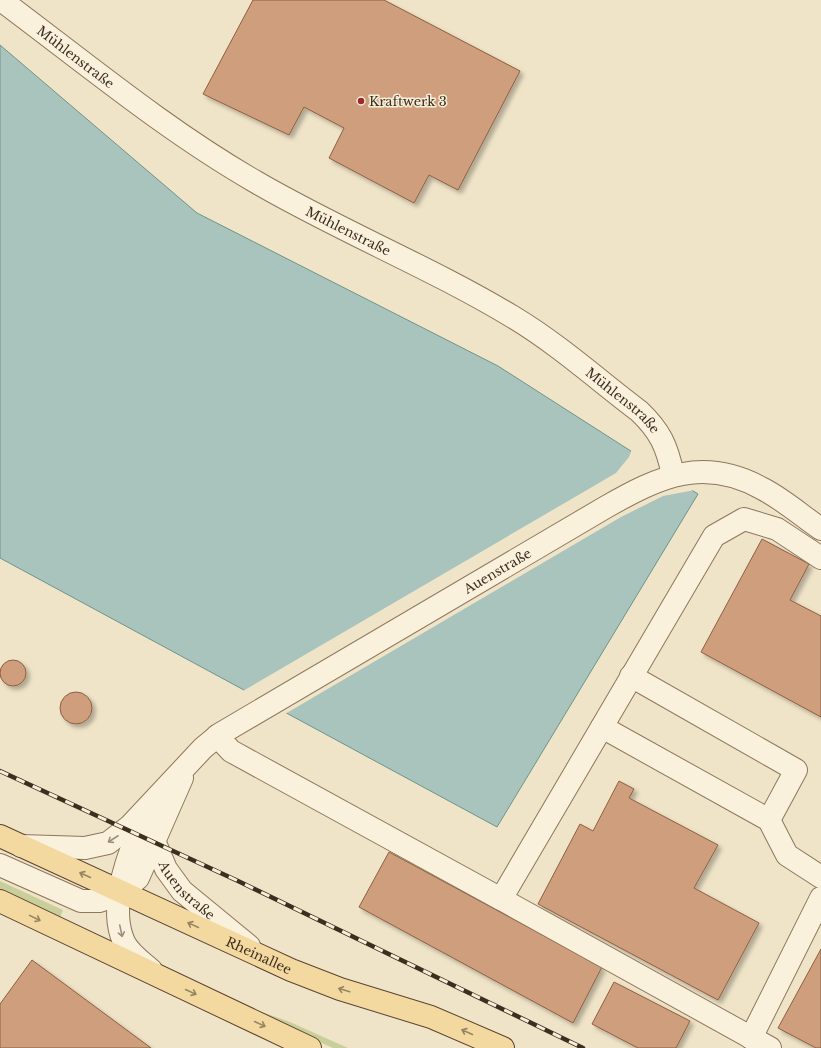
<svg xmlns="http://www.w3.org/2000/svg" width="821" height="1048" viewBox="0 0 821 1048" font-family="'Libre Baskerville',serif">
  <style>
    .green { fill: #c9cf9b }
    .water { fill: #a9c4bc; stroke: #6f938a }
    .pier { fill: #f0e4c8 }
    .building { fill: #cf9f7d; stroke: #8d5f41; filter: url(#shadow) }
    .lines { fill: none; stroke-linecap: round; stroke-linejoin: round }
    .minor-casing { stroke: #8d765c; stroke-width: 24 }
    .major-casing { stroke: #5b4430; stroke-width: 24 }
    .minor { stroke: #faf1dc; stroke-width: 22 }
    .major { stroke: #f3d9a0; stroke-width: 22 }
    .rail-casing { stroke: #3d2e20; stroke-width: 4.5 }
    .rail { stroke: #f7eed8; stroke-width: 3; stroke-dasharray: 9; stroke-linecap: butt }
    .oneway { stroke: #9c907e }
    .oneway2 { stroke: #988460 }
    .poi-dot { fill: #9e2a2b; stroke: #f7eed8; stroke-width: 1.5 }
    .labels { text-anchor: middle; dominant-baseline: central; stroke-width: 3; stroke-linejoin: round; paint-order: stroke }
    .street-label { font-size: 13px; fill: #3d2e20; stroke: #f7eed8 }
    .poi-label { font-size: 13px; fill: #3d2e20; stroke: #f7eed8; text-anchor: start }
  </style>
  <defs>
    <filter id="shadow"><feDropShadow dx="3.5" dy="3.5" stdDeviation="2" flood-color="#0004"/></filter>
  </defs>
  <rect width="100%" height="100%" fill="#f0e4c8"/>
  <path class="green" d="M0,881L63,910L60,918L0,890Z
    M235,1002L290,1022L348,1048H333L234,1004Z"/>
  <path class="water" d="M0,45L197,213L498,366L698,494L497,827L0,558Z"/>
  <path class="pier" d="M632,449L695,490L663,496L621,517L285,714L243,691L616,473L629,457Z"/>
  <path class="building" d="M253,0H384L520,71L458,190L429,175L414,203L329,158L344,128L304,107L289,135L203,94Z
    M762,539L809,564L790,600L821,616V717L701,652Z
    M0 673a13 13 0 1 1 26 0a13 13 0 1 1-26 0Z
    M60 708a16 16 0 1 1 32 0a16 16 0 1 1-32 0Z
    M619,781L634,789L629,798L718,845L694,888L759,923L718,1000L538,904L580,824L593,831Z
    M389,852L602,967L573,1023L359,907Z
    M821,949V1048H816L778,1028Z
    M32,960L151,1048H0V1004Z
    M614,982L690,1021L676,1048H638L592,1024Z"/>
  <g class="lines">
    <defs>
      <g id="minor">
        <path id="s1" d="M1,0C84,62 167,131 256,182C340,231 430,267 513,317C558,344 598,380 639,411C660,431 667,446 673,475"/>
        <path d="M631,676L796,770L769,820"/>
        <path d="M602,727L769,820L787,855L821,877"/>
        <path d="M217,736L231,751L501,899"/>
        <path d="M146,815C130,849 107,905 124,942C129,953 142,962 151,970"/>
        <path id="s2" d="M155,843L166,869L182,891L249,946"/>
        <path id="s3" d="M21,846L85,848L108,843L130,826L203,748L220,734L606,507C660,476 704,456 763,489C784,500 802,516 821,529"/>
        <path d="M0,865L81,901H99L111,897L129,886L138,878L182,778"/>
        <path d="M751,1038L821,898"/>
        <path d="M770,1048L501,899L714,536L744,519L777,529L821,558"/>
      </g>
      <g id="major">
        <path id="s4" d="M0,836L291,970L340,989L431,1017L503,1048"/>
        <path d="M0,901L310,1048"/>
      </g>
    </defs>
    <use href="#minor" class="minor-casing"/>
    <use href="#major" class="major-casing"/>
    <use href="#minor" class="minor"/>
    <use href="#major" class="major"/>
    <defs>
      <path id="rail" d="M0,771L238,881L583,1048"/>
    </defs>
    <use href="#rail" class="rail-casing"/>
    <use href="#rail" class="rail"/>
  </g>
  <defs><path id="oneway-shaft" d="M-6 0H5M1.5-3L5.5 0L1.5 3" fill="none" stroke-width="1.6" stroke-linecap="round" stroke-linejoin="round"/></defs>
  <g class="oneway">
    <use href="#oneway-shaft" transform="translate(113 839) rotate(147)"/>
    <use href="#oneway-shaft" transform="translate(121 931) rotate(78)"/>
  </g>
  <g class="oneway2">
    <use href="#oneway-shaft" transform="translate(85 875) rotate(-156)"/>
    <use href="#oneway-shaft" transform="translate(35 918) rotate(26)"/>
    <use href="#oneway-shaft" transform="translate(193 925) rotate(-155)"/>
    <use href="#oneway-shaft" transform="translate(344 990) rotate(-163)"/>
    <use href="#oneway-shaft" transform="translate(191 992) rotate(25)"/>
    <use href="#oneway-shaft" transform="translate(260 1024) rotate(25)"/>
    <use href="#oneway-shaft" transform="translate(467 1032) rotate(-156)"/>
  </g>
  <circle class="poi-dot" cx="361" cy="101" r="4"/>
  <g class="labels">
    <g class="street-label">
      <text stroke="none"><textPath href="#s1" startOffset="94">Mühlenstraße</textPath></text>
      <text stroke="none"><textPath href="#s1" startOffset="418">Mühlenstraße</textPath></text>
      <text stroke="none"><textPath href="#s1" startOffset="742">Mühlenstraße</textPath></text>
      <text stroke="none"><textPath href="#s3" startOffset="566">Auenstraße</textPath></text>
      <text stroke="none"><textPath href="#s2" startOffset="58">Auenstraße</textPath></text>
      <text stroke="none"><textPath href="#s4" startOffset="285">Rheinallee</textPath></text>
    </g>
    <g class="poi-label">
      <text x="369" y="101">Kraftwerk 3</text>
    </g>
  </g>
</svg>
